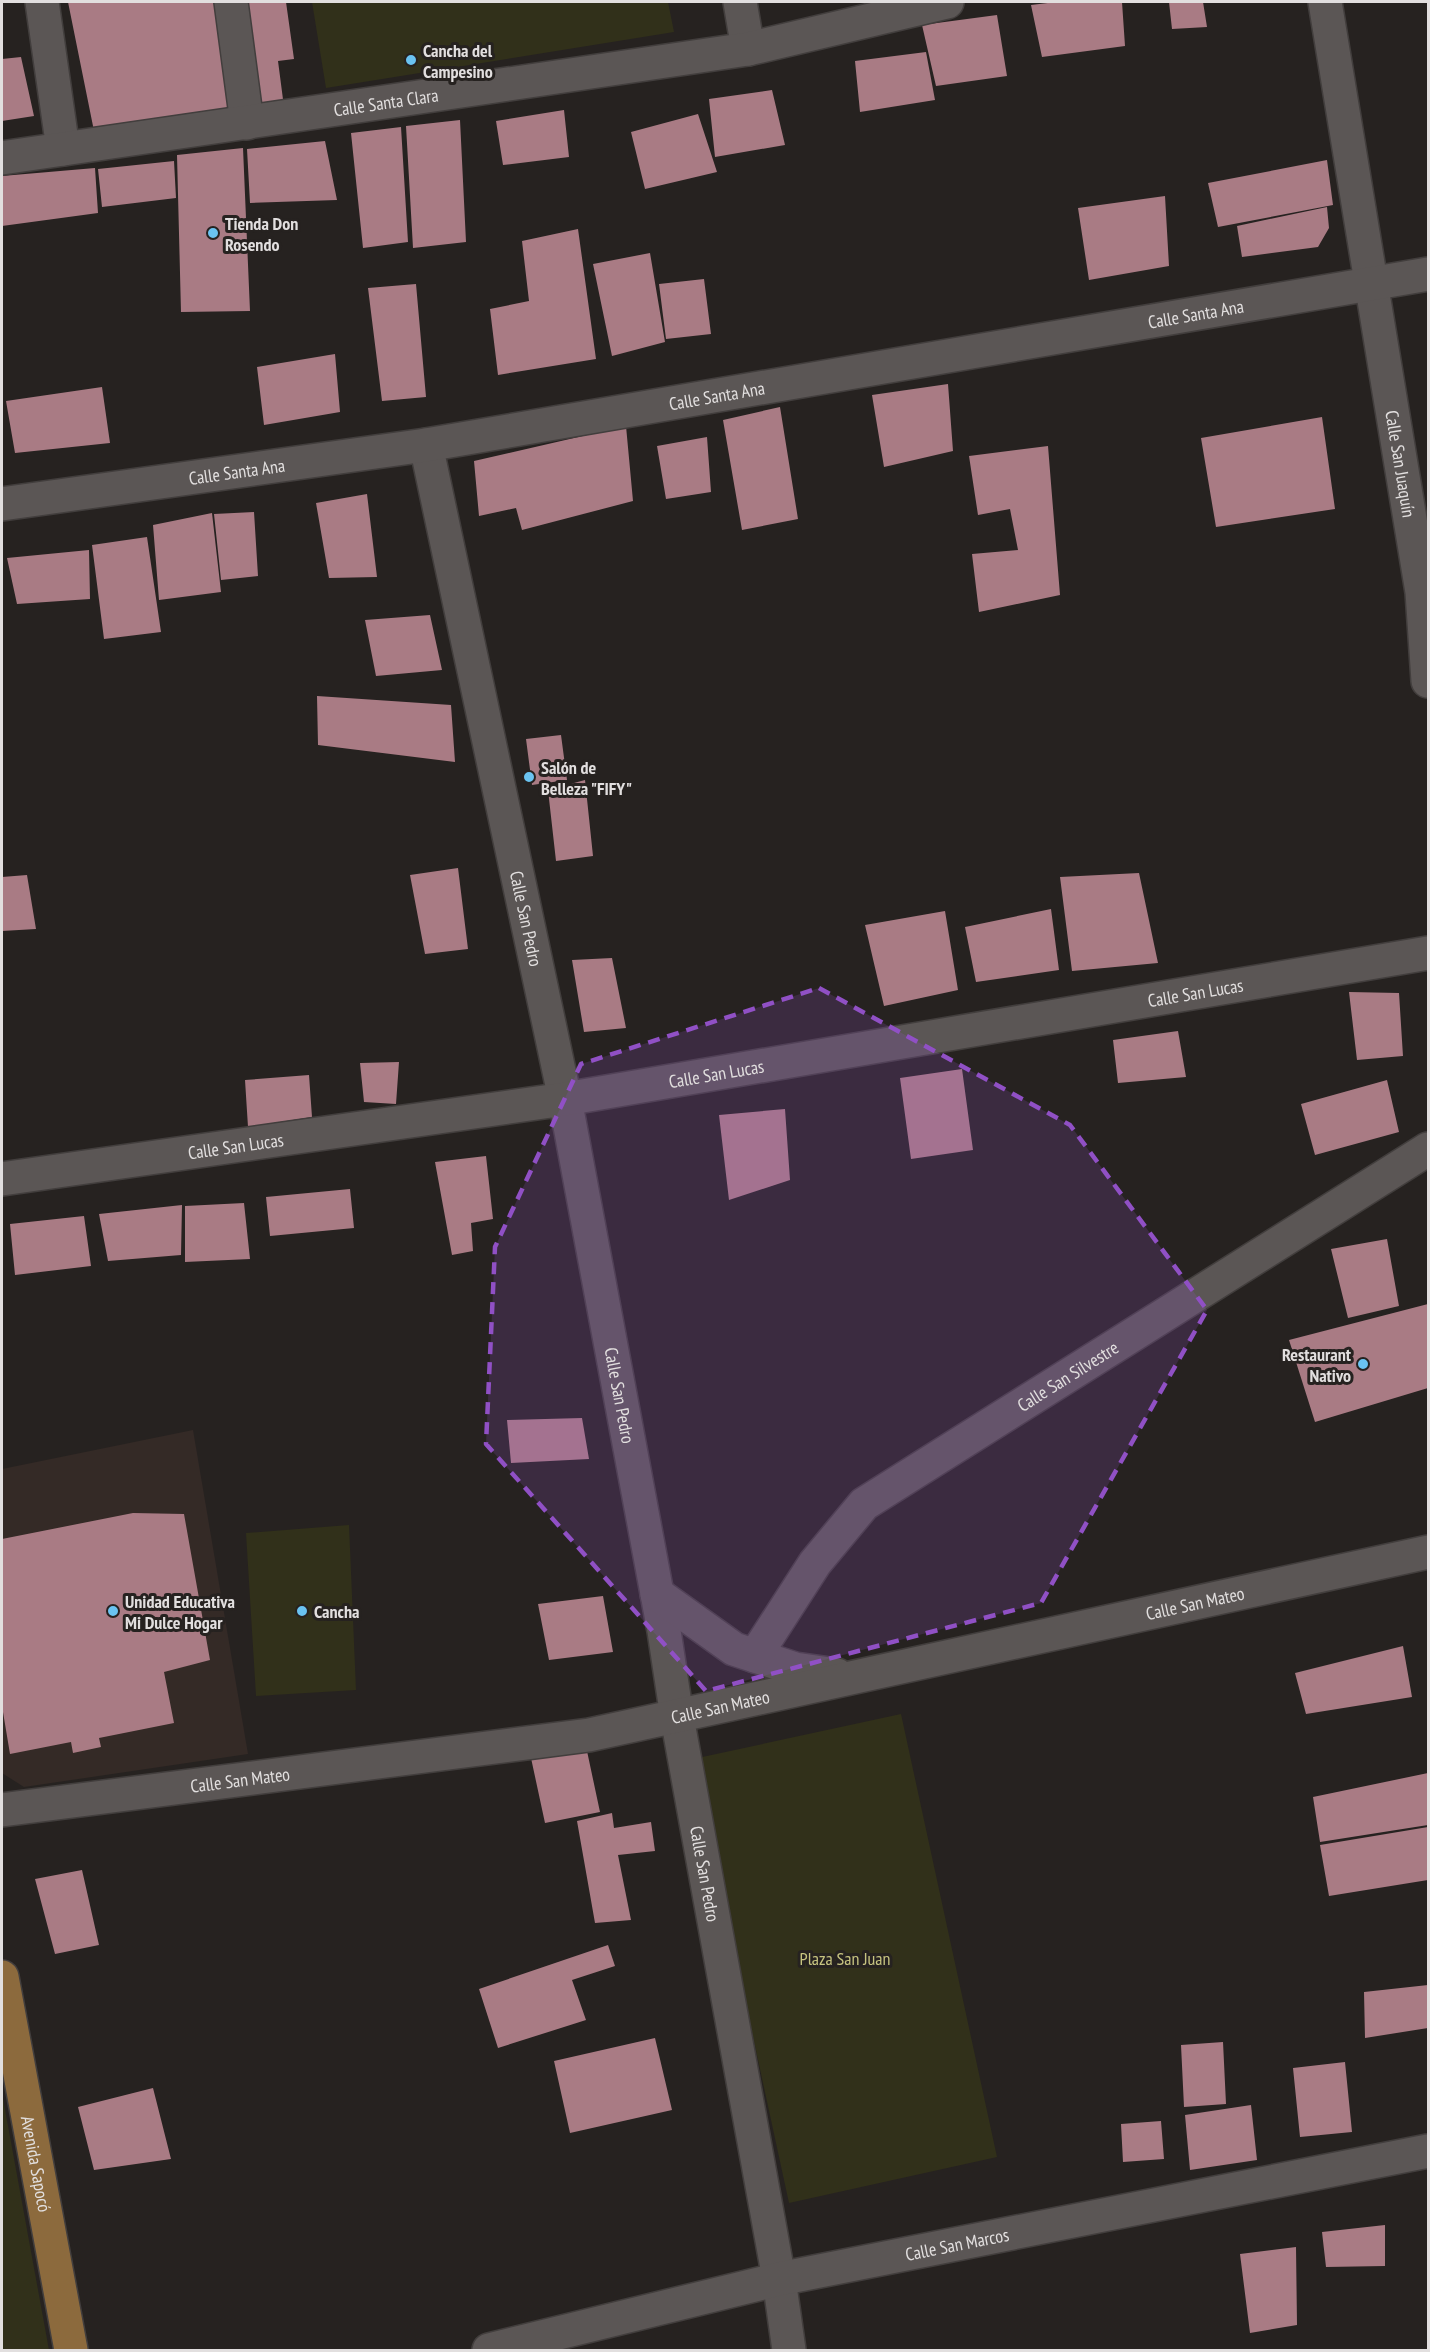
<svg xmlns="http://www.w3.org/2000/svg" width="1430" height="2352" viewBox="0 0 1430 2352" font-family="'PT Sans Narrow',sans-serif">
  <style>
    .built { fill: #342a26 }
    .green { fill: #31301a }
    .building { fill: #a97b84 }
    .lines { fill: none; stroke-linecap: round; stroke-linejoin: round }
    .minor-casing { stroke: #423e3d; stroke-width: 36 }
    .major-casing { stroke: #423e3d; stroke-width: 36 }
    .minor { stroke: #5b5655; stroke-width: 33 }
    .major { stroke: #8c6a3d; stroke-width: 33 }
    .marked { fill: #9050c5; fill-opacity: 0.2; stroke: #9050c5; stroke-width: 4.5; stroke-dasharray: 12 8; stroke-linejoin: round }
    .poi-dot { fill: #6ac3f1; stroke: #262220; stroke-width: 2 }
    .labels { text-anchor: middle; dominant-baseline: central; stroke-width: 6; stroke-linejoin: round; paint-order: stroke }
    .poi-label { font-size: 18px; font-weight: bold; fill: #e2dfdf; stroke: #262220; text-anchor: start }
    .street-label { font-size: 18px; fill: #e2dfdf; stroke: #262220 }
    .park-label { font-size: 18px; fill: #c7c480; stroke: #262220 }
  </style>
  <rect width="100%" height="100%" fill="#262220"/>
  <path class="built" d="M193,1430L248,1754L24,1787L2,1773V1469Z"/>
  <path class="green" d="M312,2H668L674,32L326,88Z
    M349,1525L356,1690L256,1696L246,1533Z
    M901,1714L997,2157L789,2203L693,1759Z
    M2,2093L49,2350H2Z"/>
  <path class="building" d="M68,2H217L234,111L94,131Z
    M241,2H286L294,59L278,61L284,107L258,110Z
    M1056,2H1122L1125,46L1042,57L1031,5Z
    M1169,2H1203L1207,27L1172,29Z
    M997,15L1007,76L936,86L922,25Z
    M926,52L935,100L860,112L855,61Z
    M21,57L34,116L2,121V59Z
    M772,90L785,145L715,157L709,99Z
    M564,110L569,157L503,165L496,121Z
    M698,114L717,172L645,189L631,132Z
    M460,120L466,242L413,248L406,126Z
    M401,127L408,242L363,248L351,133Z
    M325,141L337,200L250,203L247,149Z
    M243,148L250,311L181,312L177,155Z
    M1327,160L1333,205L1218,227L1208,183Z
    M174,161L176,198L102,207L98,169Z
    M95,168L98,213L2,226V176Z
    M1165,196L1169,266L1089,280L1078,208Z
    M1327,207L1329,228L1318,247L1242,257L1237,226Z
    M578,229L596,359L498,375L490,309L529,301L522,241Z
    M650,253L665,342L612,356L593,264Z
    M704,279L711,334L666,339L659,284Z
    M416,284L426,397L382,401L368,288Z
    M335,354L340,412L264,425L257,367Z
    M948,384L953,451L884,467L872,395Z
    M102,387L110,443L15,453L6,401Z
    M780,407L798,519L742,530L723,420Z
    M1322,417L1335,509L1216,527L1201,438Z
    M626,426L633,501L522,530L516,508L479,516L474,461Z
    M707,437L711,492L666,499L657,446Z
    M1048,446L1060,595L979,612L972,554L1018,550L1010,509L978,515L969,456Z
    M367,494L377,577L329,578L316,503Z
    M254,512L258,576L221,580L214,514Z
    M212,513L221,592L159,600L153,525Z
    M147,537L161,632L104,639L92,545Z
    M89,550L90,599L17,604L7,558Z
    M430,615L442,670L376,676L365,620Z
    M317,696L451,705L455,762L318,745Z
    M561,735L567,780L532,785L526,739Z
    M585,780L593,856L556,861L548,790Z
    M458,868L468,949L425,954L410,875Z
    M1139,873L1158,963L1072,971L1060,877Z
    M27,875L36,929L2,931V877Z
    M1051,909L1059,970L976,982L965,927Z
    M945,911L958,990L884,1006L865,925Z
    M612,958L626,1028L584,1032L572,960Z
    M1349,992L1399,993L1403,1056L1357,1060Z
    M1178,1031L1186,1077L1118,1083L1113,1040Z
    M399,1062L396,1104L364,1102L360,1063Z
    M962,1069L973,1150L911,1159L900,1078Z
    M309,1075L312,1117L248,1127L245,1080Z
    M1387,1080L1399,1132L1315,1155L1301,1104Z
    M785,1109L790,1180L729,1200L719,1115Z
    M486,1156L493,1219L471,1223L473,1251L452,1255L435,1162Z
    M350,1189L354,1228L270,1236L266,1197Z
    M244,1203L250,1259L185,1262V1206Z
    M182,1205L181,1255L108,1261L99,1214Z
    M84,1216L91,1266L15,1275L10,1224Z
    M1387,1239L1399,1306L1348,1318L1331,1249Z
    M1428,1304V1388L1315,1422L1289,1340Z
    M582,1418L589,1459L511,1463L507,1420Z
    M133,1513L184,1514L210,1660L164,1672L174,1723L99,1738L101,1747L73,1753L71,1742L10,1754L2,1706V1539Z
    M603,1596L613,1652L549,1660L538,1604Z
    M1403,1646L1412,1697L1306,1714L1295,1673Z
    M587,1751L600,1812L545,1823L531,1758Z
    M1428,1773V1825L1320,1842L1313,1797Z
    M612,1813L614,1828L651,1822L655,1851L618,1855L631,1920L595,1923L577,1821Z
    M1428,1827V1880L1329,1896L1320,1845Z
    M82,1870L99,1945L55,1954L35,1879Z
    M608,1945L615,1966L572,1980L586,2020L498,2048L479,1989Z
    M1428,1985V2028L1365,2038L1364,1992Z
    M655,2038L672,2110L570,2133L554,2061Z
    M1223,2042L1226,2104L1184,2107L1181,2045Z
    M1345,2062L1352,2132L1300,2137L1293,2068Z
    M153,2088L171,2159L94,2170L78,2107Z
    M1251,2105L1257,2160L1190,2170L1185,2115Z
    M1161,2121L1164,2159L1123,2162L1121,2124Z
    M1385,2225V2266L1326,2267L1322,2232Z
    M1296,2247L1297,2325L1250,2333L1240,2254Z"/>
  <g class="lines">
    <defs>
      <g id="minor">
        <path d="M42,2L63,149"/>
        <path d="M231,2L247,123"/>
        <path d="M740,2L748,49"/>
        <path id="s1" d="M1325,2L1422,592L1428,681"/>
        <path id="s2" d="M2,158L748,49L947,2"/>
        <path id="s3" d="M426,445L565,1099L664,1631L677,1717L779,2279L789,2350"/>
        <path id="s4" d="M2,504L426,445L1428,274"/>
        <path id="s5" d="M2,1179L565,1099L1428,953"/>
        <path d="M657,1594L734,1649L795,1669L837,1675"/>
        <path id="s6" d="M755,1656L815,1563L864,1504L1428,1149"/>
        <path id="s7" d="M2,1810L589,1735L1428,1552"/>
        <path id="s8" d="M489,2350L779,2279L1428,2151"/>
      </g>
      <g id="major">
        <path id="s9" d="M2,1977L71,2350"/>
      </g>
    </defs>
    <use href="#minor" class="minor-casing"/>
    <use href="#major" class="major-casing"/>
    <use href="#minor" class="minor"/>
    <use href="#major" class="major"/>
  </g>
  <path class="marked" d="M819,988L1070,1125L1207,1310L1041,1603L706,1691L486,1444L495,1247L581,1064Z"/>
  <g class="poi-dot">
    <circle cx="411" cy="60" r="6"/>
    <circle cx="213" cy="233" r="6"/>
    <circle cx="529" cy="777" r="6"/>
    <circle cx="1363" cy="1364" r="6"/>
    <circle cx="113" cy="1611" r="6"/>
    <circle cx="302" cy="1611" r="6"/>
  </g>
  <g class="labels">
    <g class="poi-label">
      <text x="423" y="50">Cancha del<tspan x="423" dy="21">Campesino</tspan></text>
      <text x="225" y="223">Tienda Don<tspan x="225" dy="21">Rosendo</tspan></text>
      <text x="541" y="767">Salón de<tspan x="541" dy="21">Belleza "FIFY"</tspan></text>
      <text x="1351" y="1354" text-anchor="end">Restaurant<tspan x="1351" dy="21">Nativo</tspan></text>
      <text x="125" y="1601">Unidad Educativa<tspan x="125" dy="21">Mi Dulce Hogar</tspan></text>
      <text x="314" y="1611">Cancha</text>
    </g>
    <g class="street-label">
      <text stroke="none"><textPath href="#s2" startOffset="388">Calle Santa Clara</textPath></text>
      <text stroke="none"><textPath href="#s4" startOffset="1209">Calle Santa Ana</textPath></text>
      <text stroke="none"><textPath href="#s4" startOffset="723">Calle Santa Ana</textPath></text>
      <text stroke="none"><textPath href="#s1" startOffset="468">Calle San Juaquín</textPath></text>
      <text stroke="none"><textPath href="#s4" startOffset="237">Calle Santa Ana</textPath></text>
      <text stroke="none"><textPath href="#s3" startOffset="484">Calle San Pedro</textPath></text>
      <text stroke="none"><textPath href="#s5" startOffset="1208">Calle San Lucas</textPath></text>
      <text stroke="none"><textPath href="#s5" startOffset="722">Calle San Lucas</textPath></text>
      <text stroke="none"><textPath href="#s5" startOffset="236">Calle San Lucas</textPath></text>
      <text stroke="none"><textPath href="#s6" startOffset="428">Calle San Silvestre</textPath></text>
      <text stroke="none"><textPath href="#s3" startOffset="970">Calle San Pedro</textPath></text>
      <text stroke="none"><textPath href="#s7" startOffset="1212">Calle San Mateo</textPath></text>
      <text stroke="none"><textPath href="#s7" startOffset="726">Calle San Mateo</textPath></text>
      <text stroke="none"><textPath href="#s7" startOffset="240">Calle San Mateo</textPath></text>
      <text stroke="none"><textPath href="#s3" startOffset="1456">Calle San Pedro</textPath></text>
      <text stroke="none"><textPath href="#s9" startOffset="190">Avenida Sapocó</textPath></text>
      <text stroke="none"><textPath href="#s8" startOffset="480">Calle San Marcos</textPath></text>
    </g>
    <g class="park-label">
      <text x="845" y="1958">Plaza San Juan</text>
    </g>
  </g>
  <rect width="1430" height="2352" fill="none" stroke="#e2dfdf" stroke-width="6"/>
</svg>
